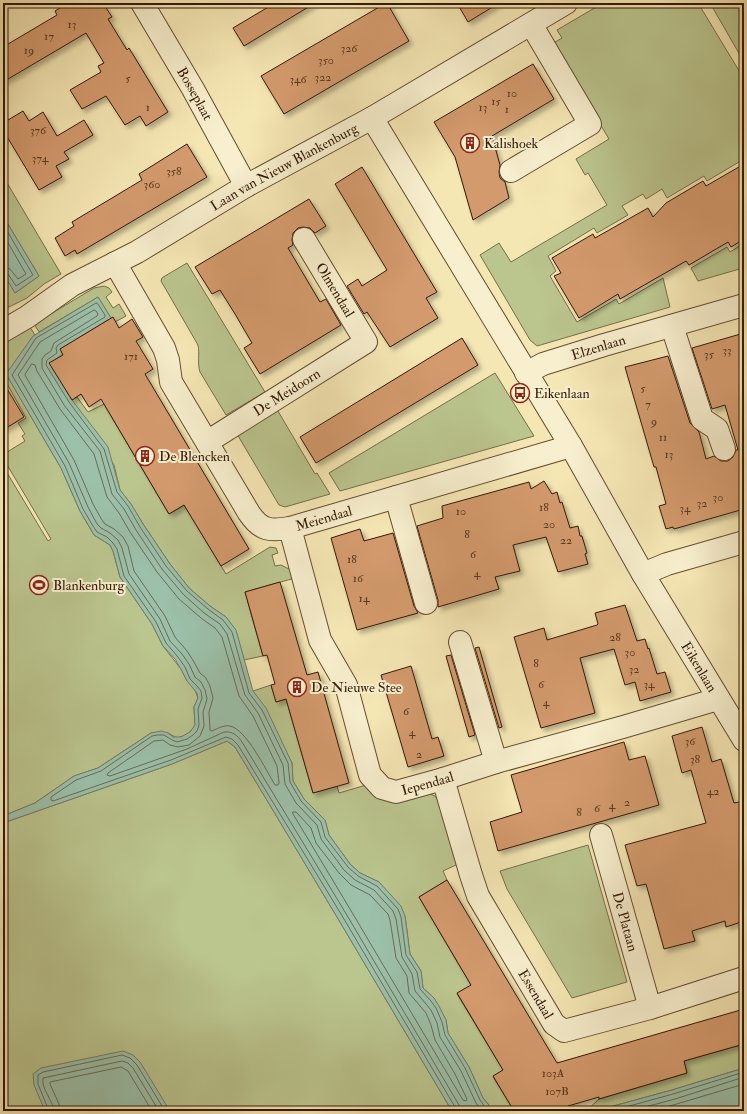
<svg xmlns="http://www.w3.org/2000/svg" width="747" height="1114" viewBox="0 0 747 1114" font-family="'IM FELL Double Pica',serif">
  <style>
    .green { fill: #bbc58e; stroke: #776e49 }
    .water { fill: #9cc0aa; stroke: #727d68 }
    .lines { fill: none; stroke-linecap: round; stroke-linejoin: round }
    .shore { stroke: #686c57; stroke-width: 1 }
    .building { fill: #d39a6d; stroke: #331804; filter: url(#shadow) }
    .minor-casing { stroke: #644c30; stroke-width: 24 }
    .minor { stroke: #f8efce; stroke-width: 22 }
    .labels { text-anchor: middle; dominant-baseline: central; stroke-width: 4; stroke-linejoin: round; paint-order: stroke }
    .number-label { font-size: 12px; fill: #5b381e }
    .street-label { font-size: 14px; fill: #331804; stroke: #f8efce }
    .poi-label { font-size: 14px; fill: #331804; stroke: #f8efce; text-anchor: start }
  </style>
  <defs>
    <filter id="shadow"><feDropShadow dx="3.5" dy="3.5" stdDeviation="2" flood-color="#0004"/></filter>
  </defs>
  <rect width="100%" height="100%" fill="#f5e7b4"/>
  <filter id="stains"><feTurbulence type="fractalNoise" baseFrequency=".005" numOctaves="4"/><feColorMatrix values="0 0 0 0 .2 0 0 0 0 .09 0 0 0 0 .02 0 0 0 .5 -.17"/></filter>
  <radialGradient id="worn" r=".72"><stop offset=".6" stop-color="#630" stop-opacity="0"/><stop offset="1" stop-color="#630" stop-opacity=".3"/></radialGradient>
  <path class="green" d="M603,3H698L744,79V159L707,181L704,176L667,198L662,189L646,199L643,194L622,206L628,215L597,233L594,228L548,256L556,271L550,276L577,322L616,299L619,304L663,278L670,307L537,346L530,340L480,255L499,243L511,262L607,205L588,173L585,175L576,159L609,139L552,44L562,38L557,30Z
    M710,3H744V62Z
    M3,176L61,274L44,284L27,298L3,310V273L15,293L39,276L3,216Z
    M744,243V269L743,268L698,281L691,268L727,247L730,252Z
    M187,263L265,392L226,415L200,372C197,363 200,354 198,345L161,281L162,278L165,276Z
    M104,286L109,288L112,292L106,297L113,308L119,304L126,316L115,322L111,318L98,297L39,332L34,324L94,288Z
    M30,327L35,335L6,374L61,468L80,511L94,535L110,545L113,551L120,577L152,624L163,646L181,669L187,681L194,688L198,698L194,707L195,725L193,729L186,735L177,738L168,733H151L98,768L74,776L35,803L3,816V466L48,541L51,539L3,458V452L4,454L25,441L22,436L25,434L18,423L26,418L5,380L7,379L3,372V341L4,343Z
    M495,373L534,436L340,491L329,473Z
    M77,397L88,412L104,404L169,514L184,505L226,574L270,547L276,548L278,553L272,555L275,566L281,565L293,571L295,578L245,592L263,656L244,660L236,631L226,617L210,606L189,588L170,564L143,524L131,504L120,490L114,465L72,400Z
    M275,406L315,474L317,473L330,494L285,507L279,505L234,429Z
    M271,685L276,702L286,699L313,793L337,786L339,793L366,785L430,794L435,796L439,801L458,864L443,871L447,880L419,897L471,985L457,994L503,1070L493,1077L511,1106L500,1111H494L483,1098L469,1067L448,1033L446,1020L434,998L423,988L421,971L410,954L405,916L379,882L360,873L350,864L329,835L325,820L304,799L293,781L292,763L253,691Z
    M227,741L235,747L337,917L452,1111H3V823L172,764Z
    M588,845L627,982L572,998L507,889L500,871Z
    M744,1044V1068L672,1090L595,1111H586L599,1099L687,1073L684,1061Z"/>
  <path class="water" d="M3,216L39,276L15,293L3,273Z
    M98,297L111,318L60,349L63,354L50,363L72,400L108,447L120,490L131,504L143,524L170,564L189,588L210,606L226,617L236,630L253,691L266,708L292,763L293,781L304,799L325,820L329,835L350,864L360,873L379,882L401,906L405,916L410,954L421,971L423,988L434,998L439,1006L446,1020L448,1033L469,1067L483,1098L494,1111H452L337,917L235,747L227,741L172,764L3,823V816L35,803L74,776L98,768L151,733L161,731L168,733L173,737H181L190,732L195,725L194,707L198,698L197,693L187,681L181,669L175,659L163,646L152,624L120,577L113,551L110,545L94,535L90,528L80,511L61,468L6,374L33,336Z
    M123,1051L133,1055L140,1062L170,1111H45L34,1085L33,1074L41,1068Z
    M744,1068V1111H595L672,1090Z"/>
  <g class="lines">
    <path class="shore" d="M3,224L33,275L16,286L8,274L3,272
      M3,234L26,274L18,279L10,269L3,267
      M32,364L35,365L37,371L60,409L94,454L107,497L119,513L130,532L157,572L179,599L201,618L215,628L222,637L239,696L253,716L277,766L279,783L278,785H275C266,770 246,729 230,726C224,725 218,728 212,731L210,730L209,712L213,698L210,686L206,678L200,673L194,662L187,651L175,637L165,616L134,571L128,546L123,537L114,529L105,524L102,520L93,504L74,460L25,375Z
      M293,812H296L311,828L316,843L339,873L351,885L370,895L388,914L390,920L396,958L407,976L409,993L426,1013L431,1025L435,1040L455,1074L467,1099L466,1101L463,1100L350,909L293,814Z
      M49,1111L38,1084V1075L43,1072L122,1055L130,1058L137,1065L165,1111
      M54,1111C53,1100 41,1089 43,1078L122,1061L128,1063L133,1068L159,1111
      M60,1111L59,1104L50,1084V1082L121,1067L128,1071L152,1111
      M455,1111V1107L341,914L238,745L232,739L226,737L171,760L53,801L51,800V797L76,780L101,771L152,736L157,735H164L172,740L177,742L187,739L193,735L197,731L199,725L198,709L202,698L201,691L197,686L190,679L185,667L178,657L166,643L156,622L124,576L117,549L113,543L107,537L97,532L93,526L83,509L65,466L12,375L36,338L96,303L98,304L105,315V317L58,345L56,348L57,353L47,360L46,365L69,402L104,449L117,492L128,506L140,527L166,566L187,591L208,609L223,620L232,632L249,693L262,710L288,763L290,782L301,801L321,822L325,837L348,867L358,876L377,886L398,909L401,917L406,955L417,972L420,989L431,1001L436,1008L442,1022L445,1035L465,1068L480,1100L488,1111
      M460,1111L459,1105L345,912L242,742C238,736 233,731 224,732L187,749L110,776L107,775L108,773L154,741L163,740L170,745L178,747L189,745L200,736L204,726L203,712L207,699L205,690L201,682L195,677L189,664L182,654L170,641L160,619L129,574L122,548L118,540L110,533L101,528L97,524L88,507L69,463L18,375L40,342L94,310L96,311L98,314L97,316L54,343L51,351L45,355L42,359V368L64,405L100,451L112,494L124,509L136,530L162,569L183,594L204,613L220,624L227,634L245,695L258,713L283,765L285,784L296,803L317,825L321,839L344,870L355,880L374,890L393,911L396,919L402,957L412,974L415,991L431,1010L437,1023L440,1037L461,1071L476,1103L482,1111
      M611,1111L673,1094L744,1072
      M630,1111L675,1099L744,1077
      M653,1111L744,1084"/>
  </g>
  <path class="building" d="M68,3H103L112,17L108,19L127,50L129,48L168,112L146,126L140,116L125,125L106,96L82,109L70,90L101,72L98,66L104,63L86,33L3,82V47L57,15L55,11Z
    M275,3H315L244,46L233,28Z
    M386,3H387L409,41L284,114L261,76Z
    M457,3H499L468,22Z
    M533,64L554,99L492,136L500,165L499,172L500,178L505,182L509,198L473,220L455,157L434,122Z
    M23,111L29,121L43,112L57,136L84,120L93,135L64,152L69,159L56,166L62,177L39,190L3,130V123Z
    M187,144L207,177L77,254L75,250L65,256L55,238L74,226L72,222L142,180L139,174Z
    M744,164V239L731,247L728,242L689,265L686,261L620,299L618,294L579,318L554,276L561,273L552,258L593,234L595,238L648,208L653,217L666,203L703,181L706,186Z
    M362,167L437,292L426,298L438,318L390,347L367,312L364,314L347,286L358,279L362,286L387,270L335,184Z
    M309,199L326,226L315,233L310,228L303,227L298,228L293,233L292,240L293,245L288,248L320,302L326,299L341,325L260,374L244,348L252,343L235,314L220,290L212,294L195,267Z
    M113,317L119,328L132,319L143,337L136,341L153,369L145,374L249,549L221,566L184,505L169,514L101,399L89,407L81,394L72,400L49,363L63,355L60,349Z
    M744,333V509L674,529L673,527L666,529L659,506L666,504L656,467H654L625,367L668,356L690,423L699,432L706,459L714,456L721,461H728L733,457L736,450H738L725,405L712,409L692,348Z
    M462,338L478,365L316,463L300,437Z
    M3,382L24,417L3,430Z
    M544,481L552,494L557,492L560,503L562,502L570,528L578,526L580,536H582L587,553L585,554L588,564L558,572L546,537L513,545L520,571L495,577L499,589L438,607V600L417,526L443,518L442,506L529,482L531,489Z
    M360,529L364,541L393,533L414,606L418,613L357,630L331,538Z
    M280,582L307,675L318,672L349,783L313,793L286,699L276,702L271,685L275,684L267,655L263,656L245,592Z
    M625,605L637,641L645,639L648,649L649,648L657,674L665,672L671,692L640,701L635,682L625,685L614,649L580,658L595,713L541,728L514,637L544,628L547,640L597,625L598,624L595,613Z
    M479,647L502,727L499,728L475,648Z
    M451,655L475,735L469,737L446,656Z
    M411,666L432,739L438,737L444,756L408,767L381,675Z
    M702,727L712,762L721,759L734,803L744,801V921L726,927L725,921L692,931L695,941L664,949L646,884L637,886L625,845L706,823L691,770L682,773L672,736Z
    M624,742L629,760L645,756L659,805L498,851L490,822L522,812L511,775Z
    M447,880L557,1063L744,1009V1044L684,1061L687,1073L599,1099V1097L568,1106L570,1111H514L493,1076L503,1070L457,993L471,985L419,897Z"/>
  <g class="lines">
    <defs>
      <g id="minor">
        <path id="s1" d="M142,3L193,89L246,186"/>
        <path id="s2" d="M372,118L571,446L643,574L744,740"/>
        <path d="M511,171L590,124L531,24"/>
        <path id="s3" d="M115,263L164,348L168,360L171,382L249,513C261,531 270,531 290,528L571,446"/>
        <path d="M672,326L702,419L717,429L724,449"/>
        <path id="s4" d="M3,331L27,317L72,285L137,252L246,186L372,118L566,3"/>
        <path id="s5" d="M526,373L543,364L604,345L744,305"/>
        <path id="s6" d="M207,442L366,342L304,239"/>
        <path d="M396,497L426,603"/>
        <path id="s7" d="M290,528L320,640L346,685L370,775L382,788L396,792L443,779L496,762L623,727L718,699"/>
        <path d="M643,574L667,564L744,542"/>
        <path d="M460,642L496,762"/>
        <path id="s8" d="M443,779L471,875L478,896L554,1024L564,1031L650,1008L744,978"/>
        <path id="s9" d="M601,835L650,1008"/>
      </g>
    </defs>
    <use href="#minor" class="minor-casing"/>
    <use href="#minor" class="minor"/>
  </g>
  <defs>
    <symbol id="building-ring" viewBox="-11 -11 22 22"><circle r="9.5" fill="#f8efce" stroke="#8f2418" stroke-width="1.5"/><path d="M-4-6H4V6H1V3H-1V6H-4ZM-2.5-4.3h1.7v1.8h-1.7ZM.8-4.3h1.7v1.8H.8ZM-2.5-1h1.7V.8h-1.7ZM.8-1h1.7V.8H.8Z" fill="#8f2418"/></symbol>
    <symbol id="bus-ring" viewBox="-11 -11 22 22"><circle r="9.5" fill="#f8efce" stroke="#8f2418" stroke-width="1.5"/><path d="M-5-6H5V4H4V6H2V4H-2V6H-4V4H-5ZM-3.5-4V0h7V-4ZM-3.5 1.2v1.5H-2V1.2ZM2 1.2v1.5H3.5V1.2Z" fill="#8f2418"/></symbol>
    <symbol id="stadium-ring" viewBox="-11 -11 22 22"><circle r="9.5" fill="#f8efce" stroke="#8f2418" stroke-width="1.5"/><path d="M0-5a6.5 5 0 1 0 0 10a6.5 5 0 1 0 0-10ZM-3.5-1.8h7v3.6h-7Z" fill="#8f2418"/></symbol>
  </defs>
  <g fill-rule="evenodd">
    <use href="#building-ring" x="459" y="132" width="22" height="22"/>
    <use href="#bus-ring" x="509" y="382" width="22" height="22"/>
    <use href="#building-ring" x="134" y="445" width="22" height="22"/>
    <use href="#stadium-ring" x="28" y="574" width="22" height="22"/>
    <use href="#building-ring" x="286" y="676" width="22" height="22"/>
  </g>
  <g class="labels">
    <g class="number-label">
      <text x="72" y="24">13</text>
      <text x="49" y="36">17</text>
      <text x="349" y="48">326</text>
      <text x="29" y="50">19</text>
      <text x="326" y="60">350</text>
      <text x="323" y="77">322</text>
      <text x="128" y="78">5</text>
      <text x="298" y="79">346</text>
      <text x="512" y="93">10</text>
      <text x="496" y="101">15</text>
      <text x="148" y="107">1</text>
      <text x="483" y="107">13</text>
      <text x="507" y="109">1</text>
      <text x="38" y="130">376</text>
      <text x="40" y="158">374</text>
      <text x="174" y="171">358</text>
      <text x="152" y="184">360</text>
      <text x="727" y="350">33</text>
      <text x="709" y="354">35</text>
      <text x="131" y="356">171</text>
      <text x="643" y="388">5</text>
      <text x="648" y="404">7</text>
      <text x="654" y="421">9</text>
      <text x="663" y="437">11</text>
      <text x="669" y="454">13</text>
      <text x="718" y="497">30</text>
      <text x="702" y="503">32</text>
      <text x="544" y="507">18</text>
      <text x="685" y="508">34</text>
      <text x="461" y="511">10</text>
      <text x="549" y="524">20</text>
      <text x="467" y="534">8</text>
      <text x="566" y="540">22</text>
      <text x="473" y="554">6</text>
      <text x="352" y="559">18</text>
      <text x="477" y="573">4</text>
      <text x="358" y="578">16</text>
      <text x="364" y="598">14</text>
      <text x="615" y="637">28</text>
      <text x="630" y="652">30</text>
      <text x="536" y="663">8</text>
      <text x="634" y="669">32</text>
      <text x="541" y="684">6</text>
      <text x="649" y="684">34</text>
      <text x="546" y="702">4</text>
      <text x="406" y="711">6</text>
      <text x="412" y="732">4</text>
      <text x="690" y="741">36</text>
      <text x="419" y="754">2</text>
      <text x="695" y="759">38</text>
      <text x="713" y="791">42</text>
      <text x="627" y="802">2</text>
      <text x="612" y="805">4</text>
      <text x="597" y="808">6</text>
      <text x="579" y="812">8</text>
      <text x="553" y="1073">103A</text>
      <text x="557" y="1091">107B</text>
    </g>
    <g class="street-label">
      <text stroke="none"><textPath href="#s1" startOffset="105">Bosseplaat</textPath></text>
      <text stroke="none"><textPath href="#s4" startOffset="326">Laan van Nieuw Blankenburg</textPath></text>
      <text transform="translate(335 290) rotate(59)">Olmendaal</text>
      <text stroke="none"><textPath href="#s5" startOffset="77">Elzenlaan</textPath></text>
      <text stroke="none"><textPath href="#s6" startOffset="94">De Meidoorn</textPath></text>
      <text stroke="none"><textPath href="#s3" startOffset="368">Meiendaal</textPath></text>
      <text stroke="none"><textPath href="#s2" startOffset="639">Eikenlaan</textPath></text>
      <text stroke="none"><textPath href="#s7" startOffset="326">Iependaal</textPath></text>
      <text stroke="none"><textPath href="#s9" startOffset="90">De Plataan</textPath></text>
      <text stroke="none"><textPath href="#s8" startOffset="236">Essendaal</textPath></text>
    </g>
    <g class="poi-label">
      <text x="484" y="143">Kalishoek</text>
      <text x="534" y="393">Eikenlaan</text>
      <text x="159" y="456">De Blencken</text>
      <text x="53" y="585">Blankenburg</text>
      <text x="311" y="687">De Nieuwe Stee</text>
    </g>
  </g>
  <rect width="747" height="1114" fill="none" stroke="#f5e7b4" stroke-width="16"/>
  <rect x="4" y="4" width="739" height="1106" fill="none" stroke="#331804" stroke-width="2"/>
  <rect x="8" y="8" width="731" height="1098" fill="none" stroke="#331804"/>
  <rect width="100%" height="100%" filter="url(#stains)"/>
  <rect width="100%" height="100%" fill="url(#worn)"/>
</svg>
